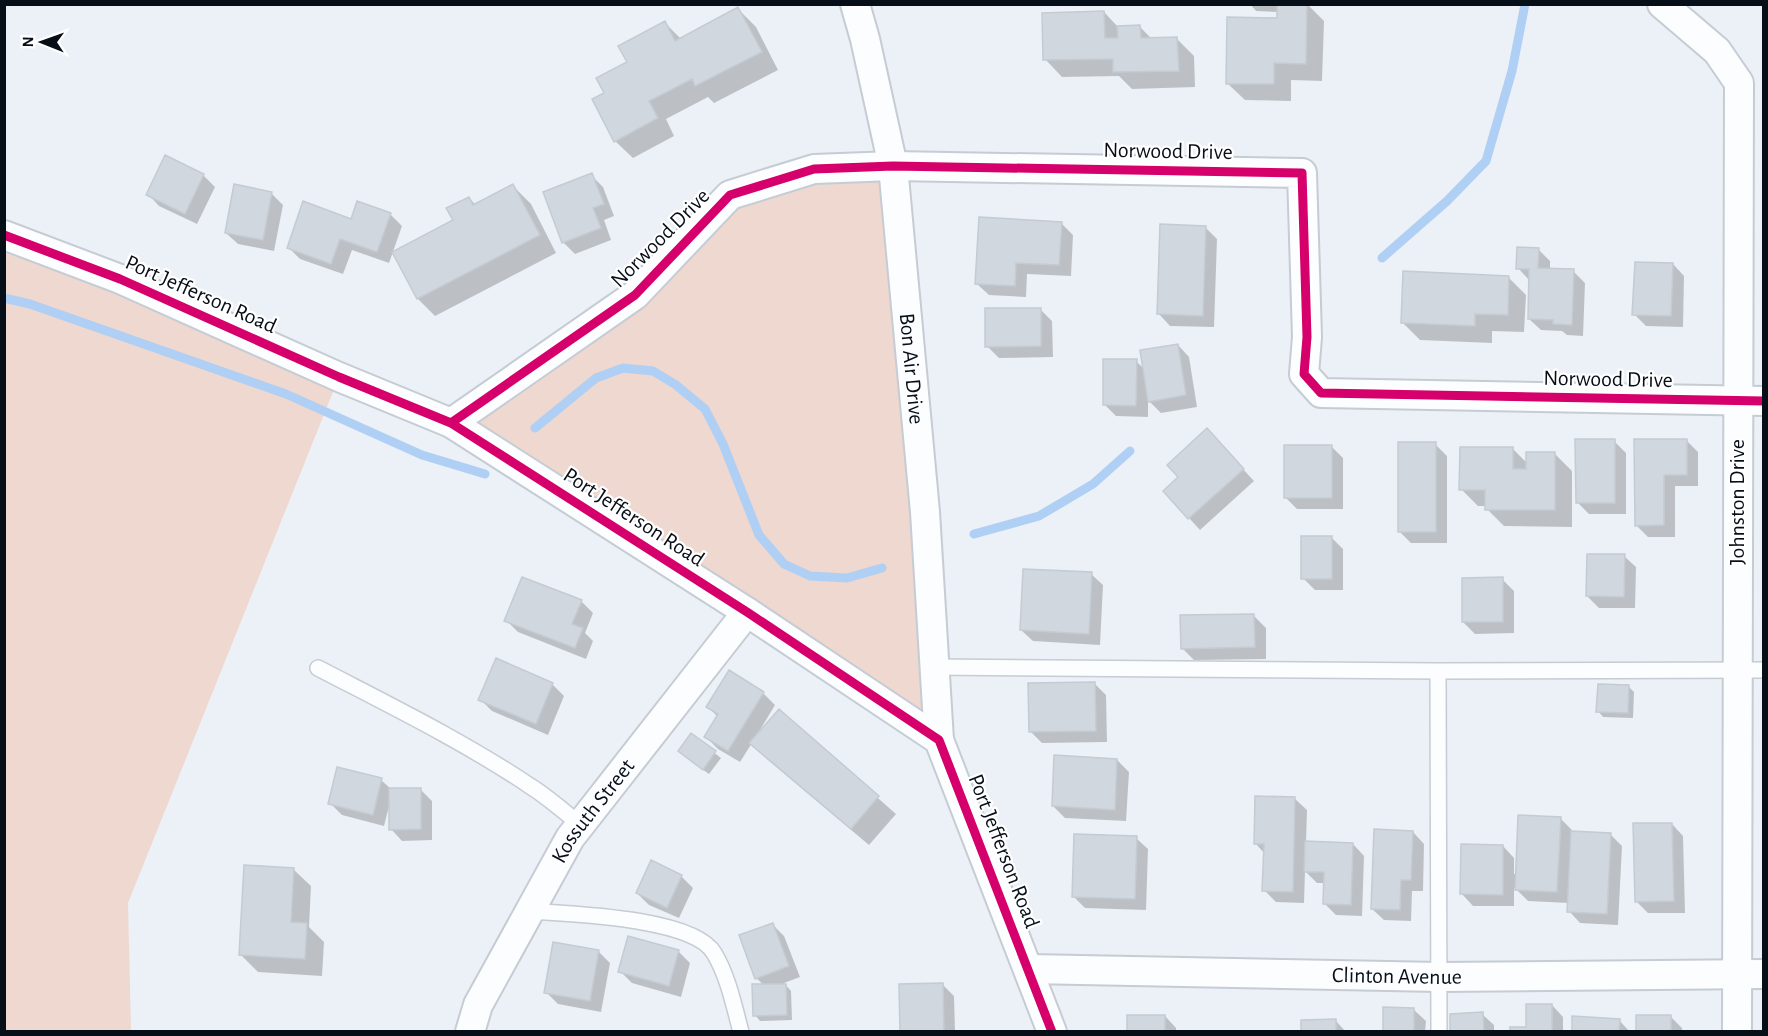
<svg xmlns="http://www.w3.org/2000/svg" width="1768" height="1036" viewBox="0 0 1768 1036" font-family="'Alegreya Sans',sans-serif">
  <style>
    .green { fill: #eed8cf }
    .shadow { fill: #0003 }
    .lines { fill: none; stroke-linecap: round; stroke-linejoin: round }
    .stream { stroke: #b0cff5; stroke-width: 9 }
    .building { fill: #d0d7df; stroke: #c4cbd2; stroke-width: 1.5 }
    .service-casing { stroke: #c5ccd4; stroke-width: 18 }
    .minor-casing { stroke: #c5ccd4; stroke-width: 32 }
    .service { stroke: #fcfdfe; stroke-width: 15 }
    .minor { stroke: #fcfdfe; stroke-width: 28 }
    .cycleway-casing { stroke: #fff; stroke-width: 13 }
    .cycleway { stroke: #d6006c; stroke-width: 9 }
    .labels { text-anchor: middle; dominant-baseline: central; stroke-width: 4.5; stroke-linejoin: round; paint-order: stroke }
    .street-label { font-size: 22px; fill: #060e17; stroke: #fff }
  </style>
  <rect width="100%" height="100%" fill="#ebf1f6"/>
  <path class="green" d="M893,166L939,740L451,423L522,375L730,195Z
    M4,235L339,377L128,903L131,1031H5Z"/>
  <path class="shadow" d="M1250,4H1307L1324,21L1322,81L1291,80V101L1245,100L1227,83L1278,20V12L1256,11Z
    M738,9L756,27L778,70L714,103L708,97L666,119L674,136L633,158L615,141L606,93L629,63L665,23L681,39Z
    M1104,12L1119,28L1140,27L1153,40L1177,39L1194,56L1195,87L1132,89L1119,76L1062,77L1045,59Z
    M203,175L215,187L197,224L159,206L148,194Z
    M591,175L603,187L614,216L604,220L611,240L575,254L563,242Z
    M513,186L531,204L556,253L435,316L418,299L455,221L469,198L476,205Z
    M271,193L283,205L274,251L238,244L226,233Z
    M390,214L402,226L389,263L352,250L343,274L300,259L288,247L352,221Z
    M1061,223L1073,235L1071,276L1027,274L1026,297L989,295L977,284Z
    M1205,227L1217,239L1214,327L1170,326L1159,314Z
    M1538,249L1550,261V270L1573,271L1585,283L1583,336L1567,335L1562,331L1541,330L1529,319L1530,281L1518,268Z
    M1673,264L1684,276L1683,327L1646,326L1634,314Z
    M1508,277L1526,295L1524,332L1492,331V343L1420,340L1403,323Z
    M1040,309L1052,321L1053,357L999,358L987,346Z
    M1178,345L1189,357L1197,407L1161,413L1148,400V417L1116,416L1104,404L1136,361L1144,369Z
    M1686,440L1698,452V486H1675V537H1648L1636,525V441Z
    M1614,441L1626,453V514H1589L1577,502Z
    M1218,442L1254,481L1200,530L1189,518Z
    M1435,444L1447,456V543H1411L1400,532Z
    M1331,446L1343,458V509H1297L1285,497Z
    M1513,449L1527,463L1555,454L1572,471V527L1504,526L1487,509V506H1478L1461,489Z
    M1331,537L1343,549V590H1315L1303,578Z
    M1624,556L1636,567L1635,608H1599L1587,596Z
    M1091,574L1103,585L1100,645L1033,641L1021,630Z
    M1502,579L1514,591V633L1475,634L1463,622Z
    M581,601L593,613L585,633L593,641L586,659L518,632L506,620Z
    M1254,616L1266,628V659L1194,660L1182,648Z
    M730,672L763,693L775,705L760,730L761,731L779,711L896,814L869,845L768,760L752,743L740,762L718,749L706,737L718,717L708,707Z
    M1094,683L1106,695L1107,742L1042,743L1030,731Z
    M552,684L564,696L548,735L492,711L480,699Z
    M1629,687L1634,692L1633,718L1603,717L1598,711Z
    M691,735L721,758L709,774L685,757Z
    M1117,760L1129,772L1126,821L1065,818L1053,806Z
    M381,780L391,789H420L432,801V840L402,841L391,829L389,806L384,826L342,815L330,803Z
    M1295,799L1307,810L1306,843L1353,844L1364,856L1362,916L1336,915L1324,903L1325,883H1317L1305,871L1304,903L1276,902L1264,890L1265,854L1255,843Z
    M1560,818L1572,830V833L1610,834L1622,846L1618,925L1580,923L1569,911V903L1528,901L1514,887V906H1473L1462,894L1503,846L1514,858V874H1517Z
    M1672,824L1683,836L1685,913H1648L1636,901Z
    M1413,832L1424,844L1423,891H1412L1411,921L1384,920L1372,909Z
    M1136,838L1148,849L1146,910L1085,908L1073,896Z
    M293,869L311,886L309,927L324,942L322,976L258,972L241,955Z
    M681,876L693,888L679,918L649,905L637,893Z
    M773,925L784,936L800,977L784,983L791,991L792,1020L760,1021L755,1015L764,985L756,978Z
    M598,951L610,963L601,1012L558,1004L546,992Z
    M678,951L690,963L681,997L632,983L620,971Z
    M942,984L954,996L955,1032H902Z
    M1552,1005L1563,1017V1032H1511L1528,1029Z
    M1414,1010L1426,1021L1425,1032H1384Z
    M1482,1014L1494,1025V1032H1452Z
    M1165,1016L1176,1028V1032H1128Z
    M1670,1016L1682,1028V1032H1637Z
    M1619,1020L1630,1032H1573Z
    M1336,1021L1346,1032H1303Z"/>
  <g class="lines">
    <path class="stream" d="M1382,258L1447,201L1486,161L1512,71L1525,4
      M4,298L30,304L286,394L422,455L485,474
      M535,428L596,378L623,368L653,371L676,385L705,409L723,444L759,535L784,564L810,576L847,578L882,568
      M974,534L1039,516L1093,484L1130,451"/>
  </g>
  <path class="building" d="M1277,4H1307L1306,64L1274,63V84H1226L1227,17L1277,18Z
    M738,7L762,52L695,86L692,79L649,101L658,118L614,142L592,99L604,93L596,78L627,62L618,46L665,21L675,41Z
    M1104,11L1105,38H1118L1117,26L1140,25L1141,38L1177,37L1179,71L1113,72V59L1043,60L1042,13Z
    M165,155L204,174L185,214L146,195Z
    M592,173L604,204L593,208L601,228L562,243L543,192Z
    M234,184L272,192L263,240L225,233Z
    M513,184L540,235L417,299L392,252L453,220L446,208L469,197L473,205Z
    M303,201L351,219L357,201L391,213L377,252L340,239L331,264L287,248Z
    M979,217L1062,222L1059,265L1016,263L1015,286L975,284Z
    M1160,224L1206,226L1203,316L1157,314Z
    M1517,247L1539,248L1538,268L1574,269L1572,325L1553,324V320L1528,319L1529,269H1516Z
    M1635,262L1673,263L1671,316L1632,315Z
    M1403,271L1509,276L1508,315L1475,314V326L1401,323Z
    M985,308H1041V346L985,347Z
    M1178,344L1186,395L1148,402L1140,350Z
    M1103,359H1137L1136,406L1103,405Z
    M1207,428L1244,469L1188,519L1163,491L1178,477L1167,465Z
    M1575,439H1615V503H1576Z
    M1634,439H1687V475H1664V525L1635,526Z
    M1398,442H1436V532H1398Z
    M1284,445H1332V498H1284Z
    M1460,447H1513V469H1526V452H1555V510H1485V490H1459Z
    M1301,536H1332V579H1301Z
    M1587,554H1625L1624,597L1586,596Z
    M1023,569L1092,572L1089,634L1020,630Z
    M522,577L582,600L572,624L583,628L575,648L504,621Z
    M1503,577V622H1462V578Z
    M1254,614L1255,647L1181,649L1180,615Z
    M496,658L553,683L536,724L478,700Z
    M729,670L764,692L728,751L704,737L718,714L706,707Z
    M1095,682L1096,731L1029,732L1028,683Z
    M1598,684L1629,685L1628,713L1596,712Z
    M779,709L879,796L851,829L749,743Z
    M691,733L716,751L703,770L678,751Z
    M1054,755L1117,759L1115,810L1052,806Z
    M337,767L382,778L373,815L328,804Z
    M389,788H421V829L389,830Z
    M1255,796L1295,797L1293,892L1262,891L1264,844H1254Z
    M1518,815L1561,817L1557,892L1515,890Z
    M1633,823H1672L1674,901L1635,902Z
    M1374,829L1413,831L1411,880H1401L1400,910L1371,909Z
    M1571,831L1611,833L1607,914L1567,912Z
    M1074,834L1137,836L1135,899L1072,897Z
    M1305,841L1353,843L1351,905L1323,904L1324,872H1304Z
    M1461,844L1503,845V895L1460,894Z
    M651,860L682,875L667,908L636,893Z
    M244,865L294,868L291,922L307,923L305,959L239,955Z
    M773,923L789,966L755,979L739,935Z
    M628,936L679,950L669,986L618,972Z
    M553,942L599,950L590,1001L544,993Z
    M943,983L944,1032H900L899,984Z
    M752,984H786L787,1015L753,1016Z
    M1526,1004H1552V1032H1510V1027H1526Z
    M1383,1007L1414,1008V1032H1369L1383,1031Z
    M1483,1012L1484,1032H1450V1014Z
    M1127,1015H1165V1032H1127Z
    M1636,1015H1671V1032H1636Z
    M1572,1016L1620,1019L1619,1032H1572Z
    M1336,1019V1032H1301V1020Z"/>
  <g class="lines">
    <defs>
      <path id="service" d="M933,667L1438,671L1764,670
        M318,668C389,705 463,741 530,786C548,797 564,812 581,825
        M1438,671L1439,1032
        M529,911C568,914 693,917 714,953C728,976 734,1006 741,1032"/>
      <g id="minor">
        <path id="s1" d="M855,4L865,39L893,166L925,512L939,740"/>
        <path d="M1662,4L1717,51L1739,83L1737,1032"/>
        <path d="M4,235L120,279L339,377L451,423L747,612L939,740L1052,1032"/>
        <path d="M451,423L635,295L730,195L814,169L893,166L1302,173L1307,337L1304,374L1321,393L1764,401"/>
        <path id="s2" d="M1029,969L1440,977L1764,974"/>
        <path id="s3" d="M470,1032L478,1005L570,838L747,612"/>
      </g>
    </defs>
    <use href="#service" class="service-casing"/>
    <use href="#minor" class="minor-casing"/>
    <use href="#service" class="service"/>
    <use href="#minor" class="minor"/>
    <defs>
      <path id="cycleway" d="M4,235L120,279L339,377L451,423L747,612L939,740L1052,1032
        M451,423L635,295L730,195L814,169L893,166L1302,173L1307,337L1304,374L1321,393L1764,401"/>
    </defs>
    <use href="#cycleway" class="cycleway-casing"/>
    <use href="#cycleway" class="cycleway"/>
  </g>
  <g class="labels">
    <g class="street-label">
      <text transform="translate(1168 151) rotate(1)">Norwood Drive</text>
      <text transform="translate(660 238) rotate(-45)">Norwood Drive</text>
      <text transform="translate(201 294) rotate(24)">Port Jefferson Road</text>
      <text stroke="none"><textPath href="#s1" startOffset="370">Bon Air Drive</textPath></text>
      <text transform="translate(1608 379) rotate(1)">Norwood Drive</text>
      <text transform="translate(1737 502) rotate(-90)">Johnston Drive</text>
      <text transform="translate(634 517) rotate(33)">Port Jefferson Road</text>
      <text stroke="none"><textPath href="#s3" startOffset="254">Kossuth Street</textPath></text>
      <text transform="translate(1004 851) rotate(69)">Port Jefferson Road</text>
      <text stroke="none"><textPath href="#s2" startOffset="368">Clinton Avenue</textPath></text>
    </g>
  </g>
  <rect width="1768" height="1036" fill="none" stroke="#060e17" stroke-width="12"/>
  <g transform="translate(42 42) rotate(271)" stroke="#ffffff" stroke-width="4.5" paint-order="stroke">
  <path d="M0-4.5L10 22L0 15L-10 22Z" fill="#060e17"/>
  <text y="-9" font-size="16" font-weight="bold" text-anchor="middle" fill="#060e17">N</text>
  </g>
</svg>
